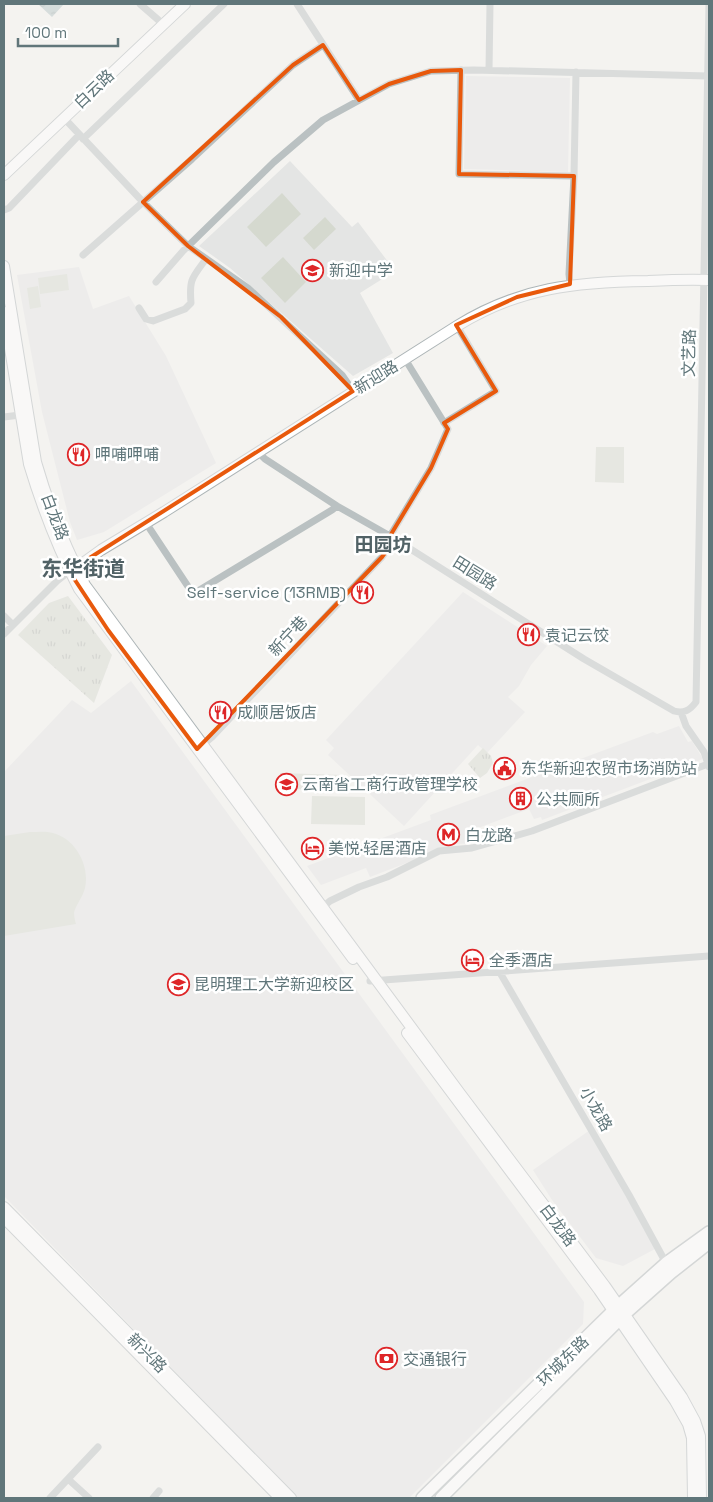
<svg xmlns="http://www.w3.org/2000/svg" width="713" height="1502" viewBox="0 0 713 1502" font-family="'Space Grotesk','Noto Sans SC',sans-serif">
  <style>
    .built { fill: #e4e5e4 }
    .grass { fill: url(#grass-tufts) }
    .garden { fill: #d5d9cf }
    .water { fill: url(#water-ripples) }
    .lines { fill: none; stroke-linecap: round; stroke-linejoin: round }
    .secondary-casing { stroke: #adb5b7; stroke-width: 12 }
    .primary-casing { stroke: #aeb5b7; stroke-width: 14 }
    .street { stroke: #bac1c2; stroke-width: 7 }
    .secondary { stroke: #fff; stroke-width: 10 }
    .primary { stroke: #fff; stroke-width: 11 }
    .marked { fill: none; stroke: #e8590c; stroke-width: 4; stroke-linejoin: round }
    .labels { text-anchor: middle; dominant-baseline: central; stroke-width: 5; stroke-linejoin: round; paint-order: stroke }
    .street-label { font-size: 16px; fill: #60767a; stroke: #fff }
    .poi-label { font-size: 16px; fill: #60767a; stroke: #fff; text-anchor: start }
    .quarter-label { font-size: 19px; font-weight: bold; fill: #516266; stroke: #fff }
    .district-label { font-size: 21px; font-weight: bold; fill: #516266; stroke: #fff }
  </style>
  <defs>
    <pattern id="grass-tufts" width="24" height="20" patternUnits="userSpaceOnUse" patternTransform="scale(1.25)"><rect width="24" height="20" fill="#d5d9cf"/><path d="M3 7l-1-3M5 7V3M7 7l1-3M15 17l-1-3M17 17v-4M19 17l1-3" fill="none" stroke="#b0b5ad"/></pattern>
    <pattern id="water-ripples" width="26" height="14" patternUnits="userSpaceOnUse" patternTransform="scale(1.25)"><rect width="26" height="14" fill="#b2c3c3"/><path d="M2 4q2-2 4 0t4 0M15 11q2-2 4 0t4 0" fill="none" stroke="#94a3a3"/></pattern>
  </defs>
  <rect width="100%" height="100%" fill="#f4f3f0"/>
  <path class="built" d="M466,76L570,78L568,172L464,169Z
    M290,161L352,227L358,222L395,271L360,293L393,353L353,376L230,268L199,246Z
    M79,267L93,309L129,296L166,356L216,463L104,532L77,540L70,522L42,412L17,275Z
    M463,592L547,646L531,665L519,686L508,697L525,712L487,753L478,745L404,826L328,755L334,748L326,740Z
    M131,681L584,1302L583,1324L409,1498H298L4,1196V772L72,700L91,713Z
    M679,726L688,742L692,741L703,759L542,820L541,817L534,819L529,809L470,831L473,843L456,844L370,877L366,868L321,885L307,866L431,820L430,815L653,732L657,734Z
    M590,1130L655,1249L623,1266L596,1258L552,1200L533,1170Z"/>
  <path class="grass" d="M68,596L112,655L94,703L18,635L49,603Z
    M483,748L491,756L493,763L487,773L480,778L468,764Z"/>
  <path class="garden" d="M282,193L301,214L266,247L247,227Z
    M325,217L336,229L314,250L303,238Z
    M283,257L306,282L285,303L261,278Z
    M67,274L69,290L40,294L38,278Z
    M38,286L41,307L30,309L27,288Z
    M596,447H624V483L595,482Z
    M280,773L342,775L341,790L280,789Z
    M312,796L365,797V825L311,824Z
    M30,832C38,832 46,831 53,833C76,839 90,866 85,888C83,897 75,906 74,913C74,916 75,921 76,924L4,936V836Z"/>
  <path class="water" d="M38,4H64L52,17Z"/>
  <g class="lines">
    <defs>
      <path id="secondary" d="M4,175L185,4
        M4,266L36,462C48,504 65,546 85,585L459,1092L605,1286L682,1397L695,1421L700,1436L701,1498
        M4,312L29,464C42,507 58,549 79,589L353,959
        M76,568L101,550L164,512L457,326C520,287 576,282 648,281C668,280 689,279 709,280
        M407,1033L599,1290L675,1401L688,1424L692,1438L693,1498
        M4,1207L291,1498
        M4,1218L280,1498"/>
      <path id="primary" d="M422,1498L619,1305L666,1263L709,1232
        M441,1498L625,1314L671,1273L709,1243"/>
    </defs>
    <use href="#secondary" class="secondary-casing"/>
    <use href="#primary" class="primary-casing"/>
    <path class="street" d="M140,4L163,24
      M297,4L359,100
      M461,70L459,174L574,176L576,72
      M489,70L490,4
      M64,118L143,202L188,246L248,288L342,375L353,391
      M83,139L224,4
      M4,210L9,208L79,135
      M83,255L192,159L293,65L323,45
      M156,282L183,251L274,162L323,120L389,84L431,71L474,70L708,76
      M570,284L569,274L574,176
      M139,308L146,319L153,321L185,309L191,303C189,279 192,278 206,259
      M4,417L20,415
      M444,423L496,391L457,326
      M257,451L265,459L337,506L390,536L584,659L674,711C684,714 690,710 696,702L709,4
      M146,523L193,594L332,510L337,506
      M390,536L431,468L448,429L405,359
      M4,616L13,625
      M4,634L57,581L72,569
      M681,712L686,726L704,752L709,767
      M200,747L212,737L382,557L395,539
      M324,906L330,901L359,887L387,877L439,851L472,848L532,831L708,764
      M499,971L629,1195L666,1263
      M370,981L709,956
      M68,1479L89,1498
      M50,1498L98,1447
      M153,1498L159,1491"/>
    <use href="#secondary" class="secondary"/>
    <use href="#primary" class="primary"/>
  </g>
  <path d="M0 0H713V1502H0ZM323,45L359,100L389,84L431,71L461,70L459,174L574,176L570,284L517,297L456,325L496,391L444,423L448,429L431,468L390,536L395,539L382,557L197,749L108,630L69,571L353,391L281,317L188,246L143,202L293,65Z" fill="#f4f3f0" fill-opacity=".55" fill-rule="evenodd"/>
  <path class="marked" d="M323,45L359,100L389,84L431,71L461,70L459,174L574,176L570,284L517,297L456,325L496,391L444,423L448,429L431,468L390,536L395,539L382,557L197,749L108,630L69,571L353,391L281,317L188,246L143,202L293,65Z"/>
  <defs>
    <symbol id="school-ring" viewBox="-11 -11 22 22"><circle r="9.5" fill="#fff" stroke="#de2628" stroke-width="1.5"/><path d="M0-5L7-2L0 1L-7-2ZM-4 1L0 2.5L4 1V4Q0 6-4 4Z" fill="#de2628"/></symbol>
    <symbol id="restaurant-ring" viewBox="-11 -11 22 22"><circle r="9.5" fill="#fff" stroke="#de2628" stroke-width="1.5"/><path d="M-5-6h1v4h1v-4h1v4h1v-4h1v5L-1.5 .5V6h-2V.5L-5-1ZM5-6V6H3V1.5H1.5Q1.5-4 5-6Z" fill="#de2628"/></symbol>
    <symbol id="civic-ring" viewBox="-11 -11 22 22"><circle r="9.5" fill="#fff" stroke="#de2628" stroke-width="1.5"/><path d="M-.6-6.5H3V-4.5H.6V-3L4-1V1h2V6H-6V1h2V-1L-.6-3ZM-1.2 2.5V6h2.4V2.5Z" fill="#de2628"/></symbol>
    <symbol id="building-ring" viewBox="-11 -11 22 22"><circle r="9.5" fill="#fff" stroke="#de2628" stroke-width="1.5"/><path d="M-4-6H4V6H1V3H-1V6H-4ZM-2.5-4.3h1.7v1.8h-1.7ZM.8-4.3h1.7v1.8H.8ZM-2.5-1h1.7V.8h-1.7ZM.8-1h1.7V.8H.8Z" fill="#de2628"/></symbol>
    <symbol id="metro-ring" viewBox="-11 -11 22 22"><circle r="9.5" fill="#fff" stroke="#de2628" stroke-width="1.5"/><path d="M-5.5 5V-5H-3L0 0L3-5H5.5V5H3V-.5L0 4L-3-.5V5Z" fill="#de2628"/></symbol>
    <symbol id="hotel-ring" viewBox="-11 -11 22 22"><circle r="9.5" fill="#fff" stroke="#de2628" stroke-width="1.5"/><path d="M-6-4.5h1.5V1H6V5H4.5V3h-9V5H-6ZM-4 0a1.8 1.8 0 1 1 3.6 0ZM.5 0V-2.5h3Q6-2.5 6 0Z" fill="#de2628"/></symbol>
    <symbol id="university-ring" viewBox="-11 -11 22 22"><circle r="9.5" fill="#fff" stroke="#de2628" stroke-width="1.5"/><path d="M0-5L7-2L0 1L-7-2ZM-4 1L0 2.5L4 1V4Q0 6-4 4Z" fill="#de2628"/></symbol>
    <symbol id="bank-ring" viewBox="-11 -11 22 22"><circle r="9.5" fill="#fff" stroke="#de2628" stroke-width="1.5"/><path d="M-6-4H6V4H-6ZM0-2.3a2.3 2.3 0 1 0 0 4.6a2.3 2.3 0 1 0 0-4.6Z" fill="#de2628"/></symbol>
  </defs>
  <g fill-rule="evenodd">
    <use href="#school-ring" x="300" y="258" width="25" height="25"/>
    <use href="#restaurant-ring" x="66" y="442" width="25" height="25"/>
    <use href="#restaurant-ring" x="350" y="580" width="25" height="25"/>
    <use href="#restaurant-ring" x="516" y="622" width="25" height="25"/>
    <use href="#restaurant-ring" x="208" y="700" width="25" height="25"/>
    <use href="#civic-ring" x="492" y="756" width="25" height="25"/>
    <use href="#school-ring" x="274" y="772" width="25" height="25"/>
    <use href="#building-ring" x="508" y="786" width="25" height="25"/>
    <use href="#metro-ring" x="436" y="822" width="25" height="25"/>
    <use href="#hotel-ring" x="300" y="836" width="25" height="25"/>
    <use href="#hotel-ring" x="460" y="948" width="25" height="25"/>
    <use href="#university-ring" x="166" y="972" width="25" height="25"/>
    <use href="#bank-ring" x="374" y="1346" width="25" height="25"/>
  </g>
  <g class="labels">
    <g class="street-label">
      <text transform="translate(94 89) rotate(-43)">白云路</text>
      <text transform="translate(689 353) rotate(-89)">文艺路</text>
      <text transform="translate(376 377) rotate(-32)">新迎路</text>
      <text transform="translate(55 517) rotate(69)">白龙路</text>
      <text transform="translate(475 573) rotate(32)">田园路</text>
      <text transform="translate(288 636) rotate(-47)">新宁巷</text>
      <text transform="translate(596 1109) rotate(60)">小龙路</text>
      <text transform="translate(558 1225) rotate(53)">白龙路</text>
      <text transform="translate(147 1353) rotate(45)">新兴路</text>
      <text transform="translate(563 1361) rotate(-44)">环城东路</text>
    </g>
    <g class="poi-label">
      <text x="329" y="270">新迎中学</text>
      <text x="95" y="454">呷哺呷哺</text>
      <text x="346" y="592" text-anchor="end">Self-service (13RMB)</text>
      <text x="545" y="635">袁记云饺</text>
      <text x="237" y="712">成顺居饭店</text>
      <text x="521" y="768">东华新迎农贸市场消防站</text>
      <text x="302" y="784">云南省工商行政管理学校</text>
      <text x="536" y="799">公共厕所</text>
      <text x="465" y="835">白龙路</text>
      <text x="328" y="848">美悦·轻居酒店</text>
      <text x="489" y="960">全季酒店</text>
      <text x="194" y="984">昆明理工大学新迎校区</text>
      <text x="403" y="1359">交通银行</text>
    </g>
    <g class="quarter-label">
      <text x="383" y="544">田园坊</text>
    </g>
    <g class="district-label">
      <text x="83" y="568">东华街道</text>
    </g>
  </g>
  <rect width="713" height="1502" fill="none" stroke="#60767a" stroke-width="10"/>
  <path d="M18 38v8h100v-8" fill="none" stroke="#60767a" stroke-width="2.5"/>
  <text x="25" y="38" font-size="15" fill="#60767a" stroke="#ffffff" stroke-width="4" paint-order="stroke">100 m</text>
</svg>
